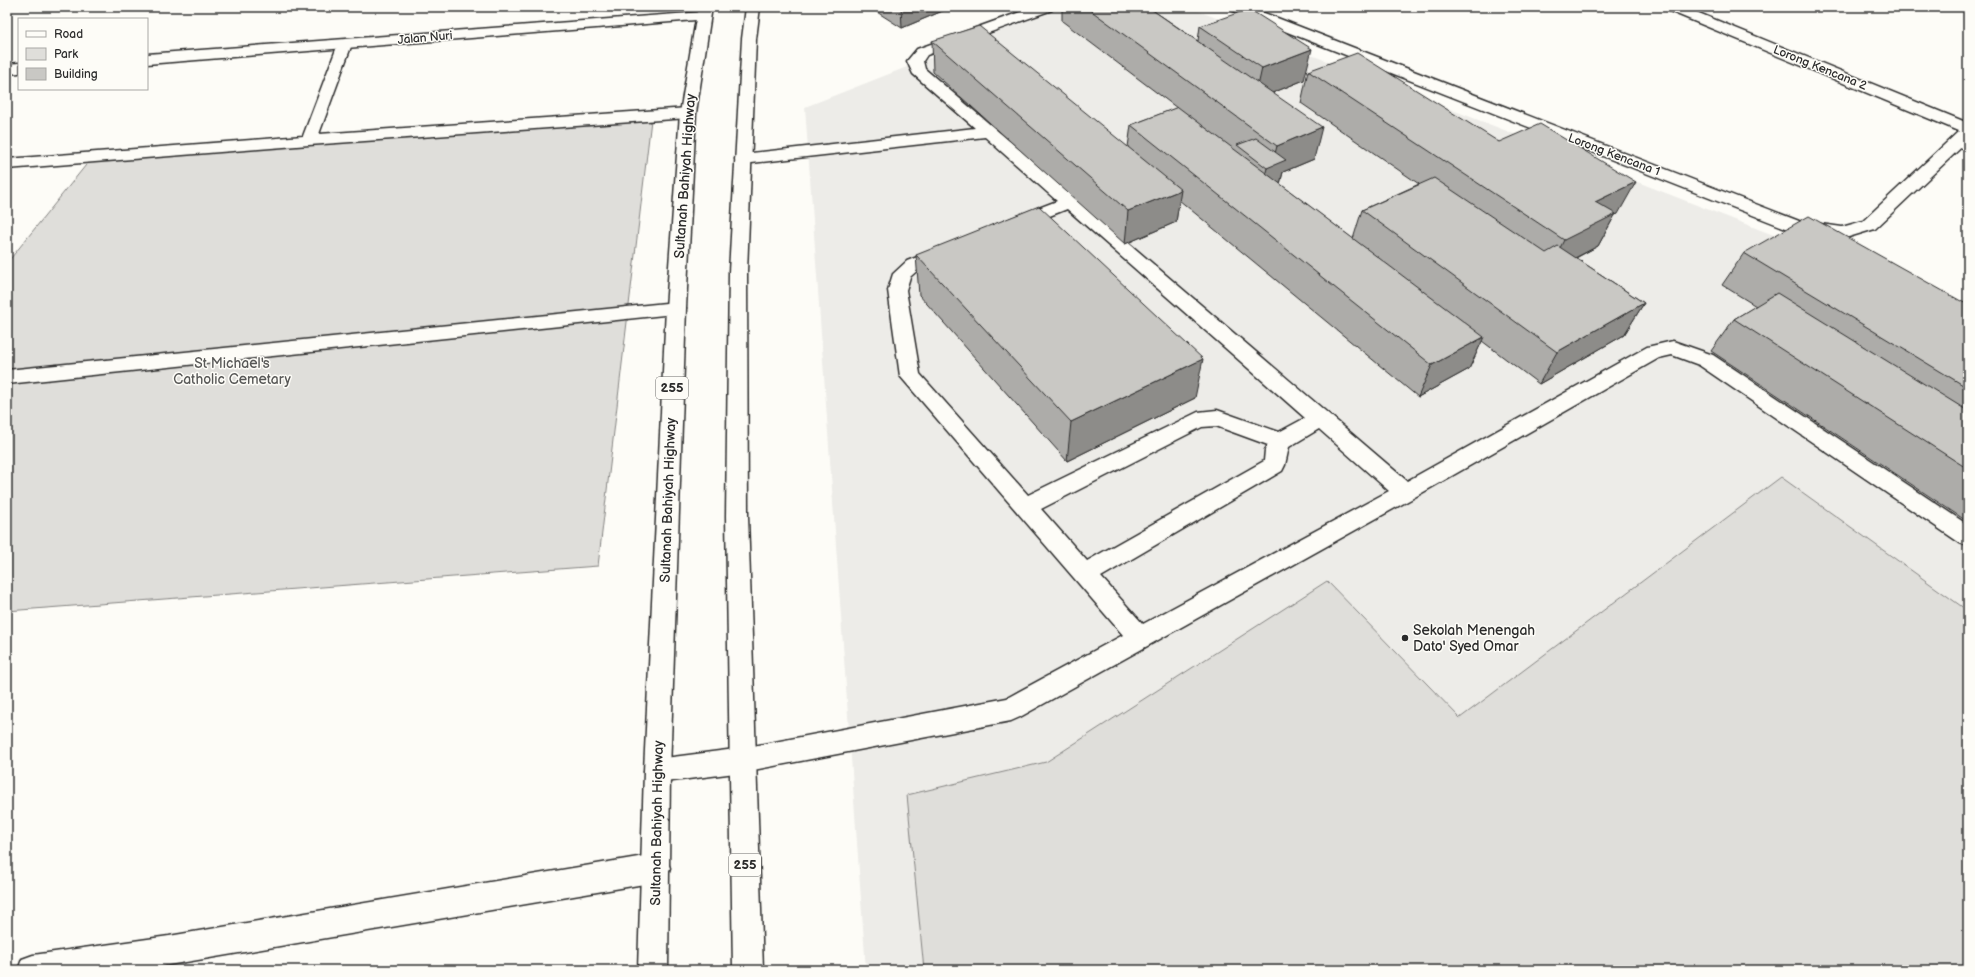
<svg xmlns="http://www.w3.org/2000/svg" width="1975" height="977" viewBox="0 0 1975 977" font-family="'Balsamiq Sans',sans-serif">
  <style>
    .built { fill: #edece8 }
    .green { fill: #dfdeda; stroke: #858482 }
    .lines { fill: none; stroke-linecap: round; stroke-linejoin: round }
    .lane-casing { stroke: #2b2b2b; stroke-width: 3 }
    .street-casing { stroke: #2b2b2b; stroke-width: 3 }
    .primary-casing { stroke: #2b2b2b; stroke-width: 3 }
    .lane { fill: #fdfcf7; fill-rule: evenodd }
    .street { fill: #fdfcf7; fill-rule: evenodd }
    .primary { fill: #fdfcf7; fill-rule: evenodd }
    .wall { fill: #adaca9; stroke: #2b2b2b }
    .shaded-wall { fill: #8d8c89; stroke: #2b2b2b }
    .building { fill: #c9c8c4; stroke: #2b2b2b }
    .poi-dot { fill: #2b2b2b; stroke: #fdfcf7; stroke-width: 1.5 }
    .labels { text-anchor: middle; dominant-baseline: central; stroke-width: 3; stroke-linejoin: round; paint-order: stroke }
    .far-street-label { font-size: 12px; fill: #2b2b2b; stroke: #fdfcf7 }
    .shield { fill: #fdfcf7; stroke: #6a6a68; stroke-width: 1 }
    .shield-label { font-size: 13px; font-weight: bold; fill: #2b2b2b }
    .street-label { font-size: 14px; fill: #2b2b2b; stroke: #fdfcf7 }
    .park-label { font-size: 14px; fill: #585857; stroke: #fdfcf7 }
    .poi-label { font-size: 14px; fill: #2b2b2b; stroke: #fdfcf7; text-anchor: start }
  </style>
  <rect width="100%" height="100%" fill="#fdfcf7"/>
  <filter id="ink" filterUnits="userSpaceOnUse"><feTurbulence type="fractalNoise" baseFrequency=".025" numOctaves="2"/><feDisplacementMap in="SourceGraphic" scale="8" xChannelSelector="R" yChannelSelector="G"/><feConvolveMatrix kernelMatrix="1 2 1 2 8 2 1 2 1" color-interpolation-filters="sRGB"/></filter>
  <g filter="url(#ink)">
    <path class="built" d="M1060,7H1188L1802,246L1968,306V970H866L805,107Z"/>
    <path class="green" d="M651,120L598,566L7,611V263L90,160Z
      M1781,477L1968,611V970H924L907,795L1046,762L1327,581L1460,718Z"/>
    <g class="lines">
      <defs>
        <path id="lane" d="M1034,7H1054L1052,10L927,55L923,61L925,69L1407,481L1647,347L1673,341L1713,355L1968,525V546L1960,543L1699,365L1672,355L1659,358L1413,498L1020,717L1011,721L743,772L657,783L648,780L644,771L648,762L657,759L743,748L1007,698L1123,635L900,376L888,290L893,274L907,261L938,249L944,247L950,249L953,253L950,257L919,269L910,277L906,290L920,374L1028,495L1198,412L1217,410L1279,432L1305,418L1067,209L1022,227L1016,229L1010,227L1007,223L1010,219L1057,201L985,137L743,164L737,163L735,159L737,155L743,154L975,128L913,74L907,61L917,49ZM1216,426L1268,445L1265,450L1264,461L1087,561L1041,509L1202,427ZM1319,429L1389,491L1143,624L1101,577L1282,471L1285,465L1289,447Z
          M345,40L350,41L352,44L319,134L688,108L694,110L696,113L694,116L688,118L309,145L7,169V159L303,136L338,44L340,41Z
          M676,302L683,303L686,308L683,313L7,384V370Z"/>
        <path id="street" d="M1229,7H1249L1799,221L1842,227L1863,221L1959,131L1667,10L1665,7H1684L1968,123V141L1875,229L1842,239L1796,232L1231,10Z
          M703,12L708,13L710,16L708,19L147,64V54Z
          M19,63V73L7,74V64Z
          M656,854L666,858L670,868L666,878L656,882L139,970H18L22,959L33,955L169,936Z"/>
        <path id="primary" d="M698,7H712L696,113L686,308L670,771L668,970H638L644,771L666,308L680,113Z
          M746,7H760L756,39L747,272L748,516L763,970H733L726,516L729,272L742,39Z"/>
      </defs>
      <use href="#lane" class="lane-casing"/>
      <use href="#street" class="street-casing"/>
      <use href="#primary" class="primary-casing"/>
      <use href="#lane" class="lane"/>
      <use href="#street" class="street"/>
      <use href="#primary" class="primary"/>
    </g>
    <path class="wall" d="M869,7H952L902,28Z
      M1062,7H1148L1198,41L1200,26L1304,80L1272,93L1314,159L1283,172L1280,184L1353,239L1362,210L1419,184L1301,103L1308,71L1499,142L1618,214L1615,215L1598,246L1576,258L1644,303L1624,335L1539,384L1482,341L1469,369L1418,397L1179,200L1176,222L1125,244L933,72L932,41L1128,147L1131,125L1177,108L1062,21Z
      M1744,253L1968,305V522L1711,351L1734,319L1756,306L1722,285Z
      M916,255L1195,398L1067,461L919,295Z"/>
    <path class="shaded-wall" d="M901,7H952L902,28Z
      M1312,49L1304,80L1255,100L1262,68Z
      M1322,127L1314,159L1283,172L1278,192L1259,200L1267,168L1272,165L1277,146Z
      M1636,182L1618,214L1615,215L1598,246L1548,272L1564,240L1595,202Z
      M1181,190L1176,222L1125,244L1128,211Z
      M1644,303L1624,335L1539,384L1557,352Z
      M1484,337L1469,369L1418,397L1432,365Z
      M1203,359L1195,398L1067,461L1071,422Z"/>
    <path class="building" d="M1086,7H1148L1322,127L1277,146Z
      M1249,9L1312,49L1262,68L1200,26Z
      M979,26L1181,190L1128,211L932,41Z
      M1357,53L1499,142L1540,124L1636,182L1595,202L1616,214L1564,240L1308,71Z
      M1178,107L1484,337L1432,365L1131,125Z
      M1256,138L1286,160L1267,168L1237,145Z
      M1434,178L1546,253L1558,246L1644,303L1557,352L1362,210Z
      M1039,206L1203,359L1071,422L916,255Z
      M1809,216L1968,305V388L1744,253Z
      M1777,293L1968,411V469L1734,319Z"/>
  </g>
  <circle class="poi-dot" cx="1405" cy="638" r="4"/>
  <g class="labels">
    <g class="far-street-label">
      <text transform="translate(425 38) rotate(-5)">Jalan Nuri</text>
      <text transform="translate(1820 68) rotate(22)">Lorong Kencana 2</text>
      <text transform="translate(1614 155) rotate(21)">Lorong Kencana 1</text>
    </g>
    <g class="shield">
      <rect x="656" y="377" width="32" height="22" rx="3"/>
      <rect x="729" y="854" width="32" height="22" rx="3"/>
    </g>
    <g class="shield-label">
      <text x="672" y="388">255</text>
      <text x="745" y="865">255</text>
    </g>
    <g class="street-label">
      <text transform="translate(685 176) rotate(-86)">Sultanah Bahiyah Highway</text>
      <text transform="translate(668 500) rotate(-88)">Sultanah Bahiyah Highway</text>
      <text transform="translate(657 823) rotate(-89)">Sultanah Bahiyah Highway</text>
    </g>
    <g class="park-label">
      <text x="232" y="363">St Michael's<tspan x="232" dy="16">Catholic Cemetary</tspan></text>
    </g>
    <g class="poi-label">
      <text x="1413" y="630">Sekolah Menengah<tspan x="1413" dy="16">Dato' Syed Omar</tspan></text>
    </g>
  </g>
  <rect width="1975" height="977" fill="none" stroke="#fdfcf7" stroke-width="24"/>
  <rect x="12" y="12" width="1951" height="953" fill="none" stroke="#2b2b2b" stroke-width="1.5" filter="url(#ink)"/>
  <rect x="18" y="18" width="130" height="72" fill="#fdfcf7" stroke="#a9a8a5"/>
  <rect x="26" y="31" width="20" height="6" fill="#fdfcf7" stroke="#a9a8a5"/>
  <text x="54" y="38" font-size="12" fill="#2b2b2b">Road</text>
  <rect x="26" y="48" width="20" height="12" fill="#dfdeda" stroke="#a9a8a5"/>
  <text x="54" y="58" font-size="12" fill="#2b2b2b">Park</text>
  <rect x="26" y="68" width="20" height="12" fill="#c9c8c4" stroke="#a9a8a5"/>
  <text x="54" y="78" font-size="12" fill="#2b2b2b">Building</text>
</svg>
